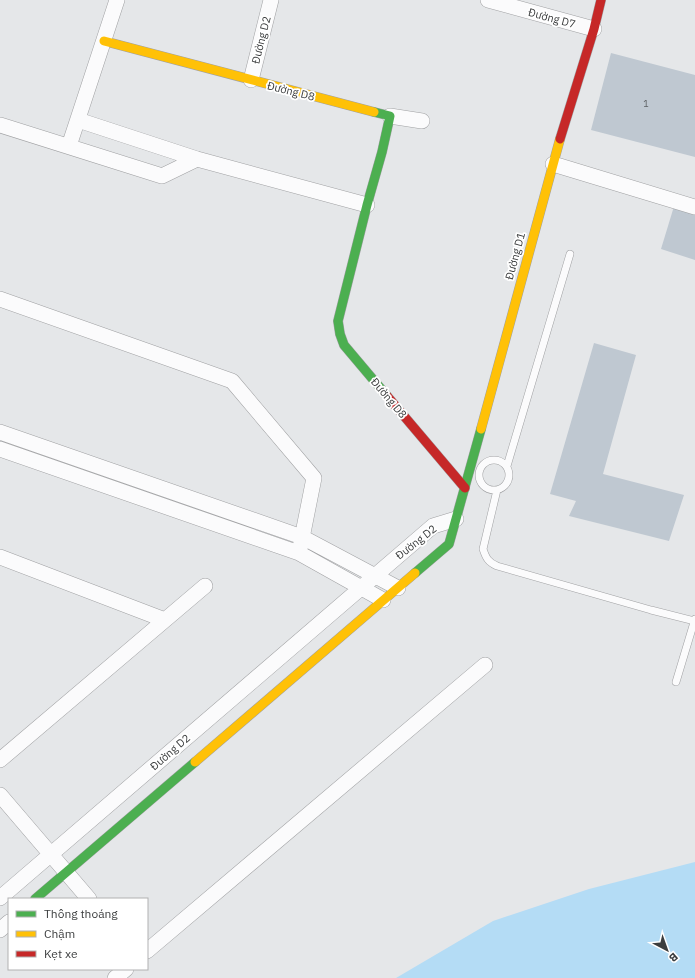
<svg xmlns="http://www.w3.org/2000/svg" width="695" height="978" viewBox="0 0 695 978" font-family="'IBM Plex Sans',sans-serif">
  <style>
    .water { fill: #b4dcf5 }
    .building { fill: #bfc8d1 }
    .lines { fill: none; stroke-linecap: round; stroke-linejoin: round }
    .lane-casing { stroke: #a0a1a3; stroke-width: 8 }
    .street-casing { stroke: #a0a1a3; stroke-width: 16 }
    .fast-casing { stroke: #a0a1a3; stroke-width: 10 }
    .slow-casing { stroke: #a0a1a3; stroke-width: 10 }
    .jam-casing { stroke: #a0a1a3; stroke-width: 10 }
    .lane { stroke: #fbfbfc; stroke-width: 7 }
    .street { stroke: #fbfbfc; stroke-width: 15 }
    .fast { stroke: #4caf50; stroke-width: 9 }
    .slow { stroke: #ffc107; stroke-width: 9 }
    .jam { stroke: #c62828; stroke-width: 9 }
    .labels { text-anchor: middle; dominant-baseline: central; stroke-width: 3.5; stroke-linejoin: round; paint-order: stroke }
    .number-label { font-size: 9px; fill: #5c6063 }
    .street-label { font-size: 11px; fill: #3b3d3e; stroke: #fff }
  </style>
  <rect width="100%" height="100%" fill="#e5e7e9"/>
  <path class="water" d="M695,862V978H396L493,921L589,889Z"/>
  <path class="building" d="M611,53L695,75V157L591,130Z
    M675,203L695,209V260L661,249Z
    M594,343L636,355L603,474L684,495L669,541L569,516L576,501L550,494Z"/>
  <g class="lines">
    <defs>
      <path id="lane" d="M479 475a15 15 0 1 1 30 0a15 15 0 1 1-30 0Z
        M507,466L570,254
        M497,490L483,549C486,558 488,562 497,566L651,610L695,621
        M676,682L695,619"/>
      <path id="street" d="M488,0L594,29
        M251,80L271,0
        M390,116L422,121
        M78,120L197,159L367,205
        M0,125L162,176L197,159
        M69,146L117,0
        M553,164L695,207
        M0,299L232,381L314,478L299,553
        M0,432L302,537L398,588
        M0,449L299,553L383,600
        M0,557L165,620
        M0,760L205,586
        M0,795L89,899
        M0,898L433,526L456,519
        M0,930L9,922
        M147,951L485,665
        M115,978L126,969"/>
      <path id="fast" d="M374,112L390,116L382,152L367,205L338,321L340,334L344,345L387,396
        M415,573L449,544L481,429
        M35,899L195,762"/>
      <path id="slow" d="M104,41L374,112
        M481,429L560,139
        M195,762L415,573"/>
      <path id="jam" d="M560,139L594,29L601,0
        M387,396L465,488"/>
    </defs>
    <use href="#lane" class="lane-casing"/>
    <use href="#street" class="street-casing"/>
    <use href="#fast" class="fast-casing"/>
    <use href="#slow" class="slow-casing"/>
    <use href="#jam" class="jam-casing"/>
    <use href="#lane" class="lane"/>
    <use href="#street" class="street"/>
    <use href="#fast" class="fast"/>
    <use href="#slow" class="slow"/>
    <use href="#jam" class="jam"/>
  </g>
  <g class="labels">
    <g class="number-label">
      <text x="646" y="103">1</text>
    </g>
    <g class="street-label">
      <text transform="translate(552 18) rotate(15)">Đường D7</text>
      <text transform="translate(261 40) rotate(-76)">Đường D2</text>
      <text transform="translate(291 91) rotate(14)">Đường D8</text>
      <text transform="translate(515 256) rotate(-75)">Đường D1</text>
      <text transform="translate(389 398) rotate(50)">Đường D8</text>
      <text transform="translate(416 542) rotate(-38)">Đường D2</text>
      <text transform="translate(170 752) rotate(-41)">Đường D2</text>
    </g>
  </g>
  <rect x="8" y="898" width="140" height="72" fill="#ffffff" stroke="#b1b1b2"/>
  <rect x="16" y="911" width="20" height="6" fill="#4caf50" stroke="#b1b1b2"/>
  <text x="44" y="918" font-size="12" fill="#3b3d3e">Thông thoáng</text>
  <rect x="16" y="931" width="20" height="6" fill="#ffc107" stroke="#b1b1b2"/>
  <text x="44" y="938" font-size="12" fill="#3b3d3e">Chậm</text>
  <rect x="16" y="951" width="20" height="6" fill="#c62828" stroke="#b1b1b2"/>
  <text x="44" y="958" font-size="12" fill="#3b3d3e">Kẹt xe</text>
  <g transform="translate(667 950) rotate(139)" stroke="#ffffff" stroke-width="3" paint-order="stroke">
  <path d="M0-3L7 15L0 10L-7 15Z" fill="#3b3d3e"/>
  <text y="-6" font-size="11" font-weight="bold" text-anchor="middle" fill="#3b3d3e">B</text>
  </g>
</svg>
